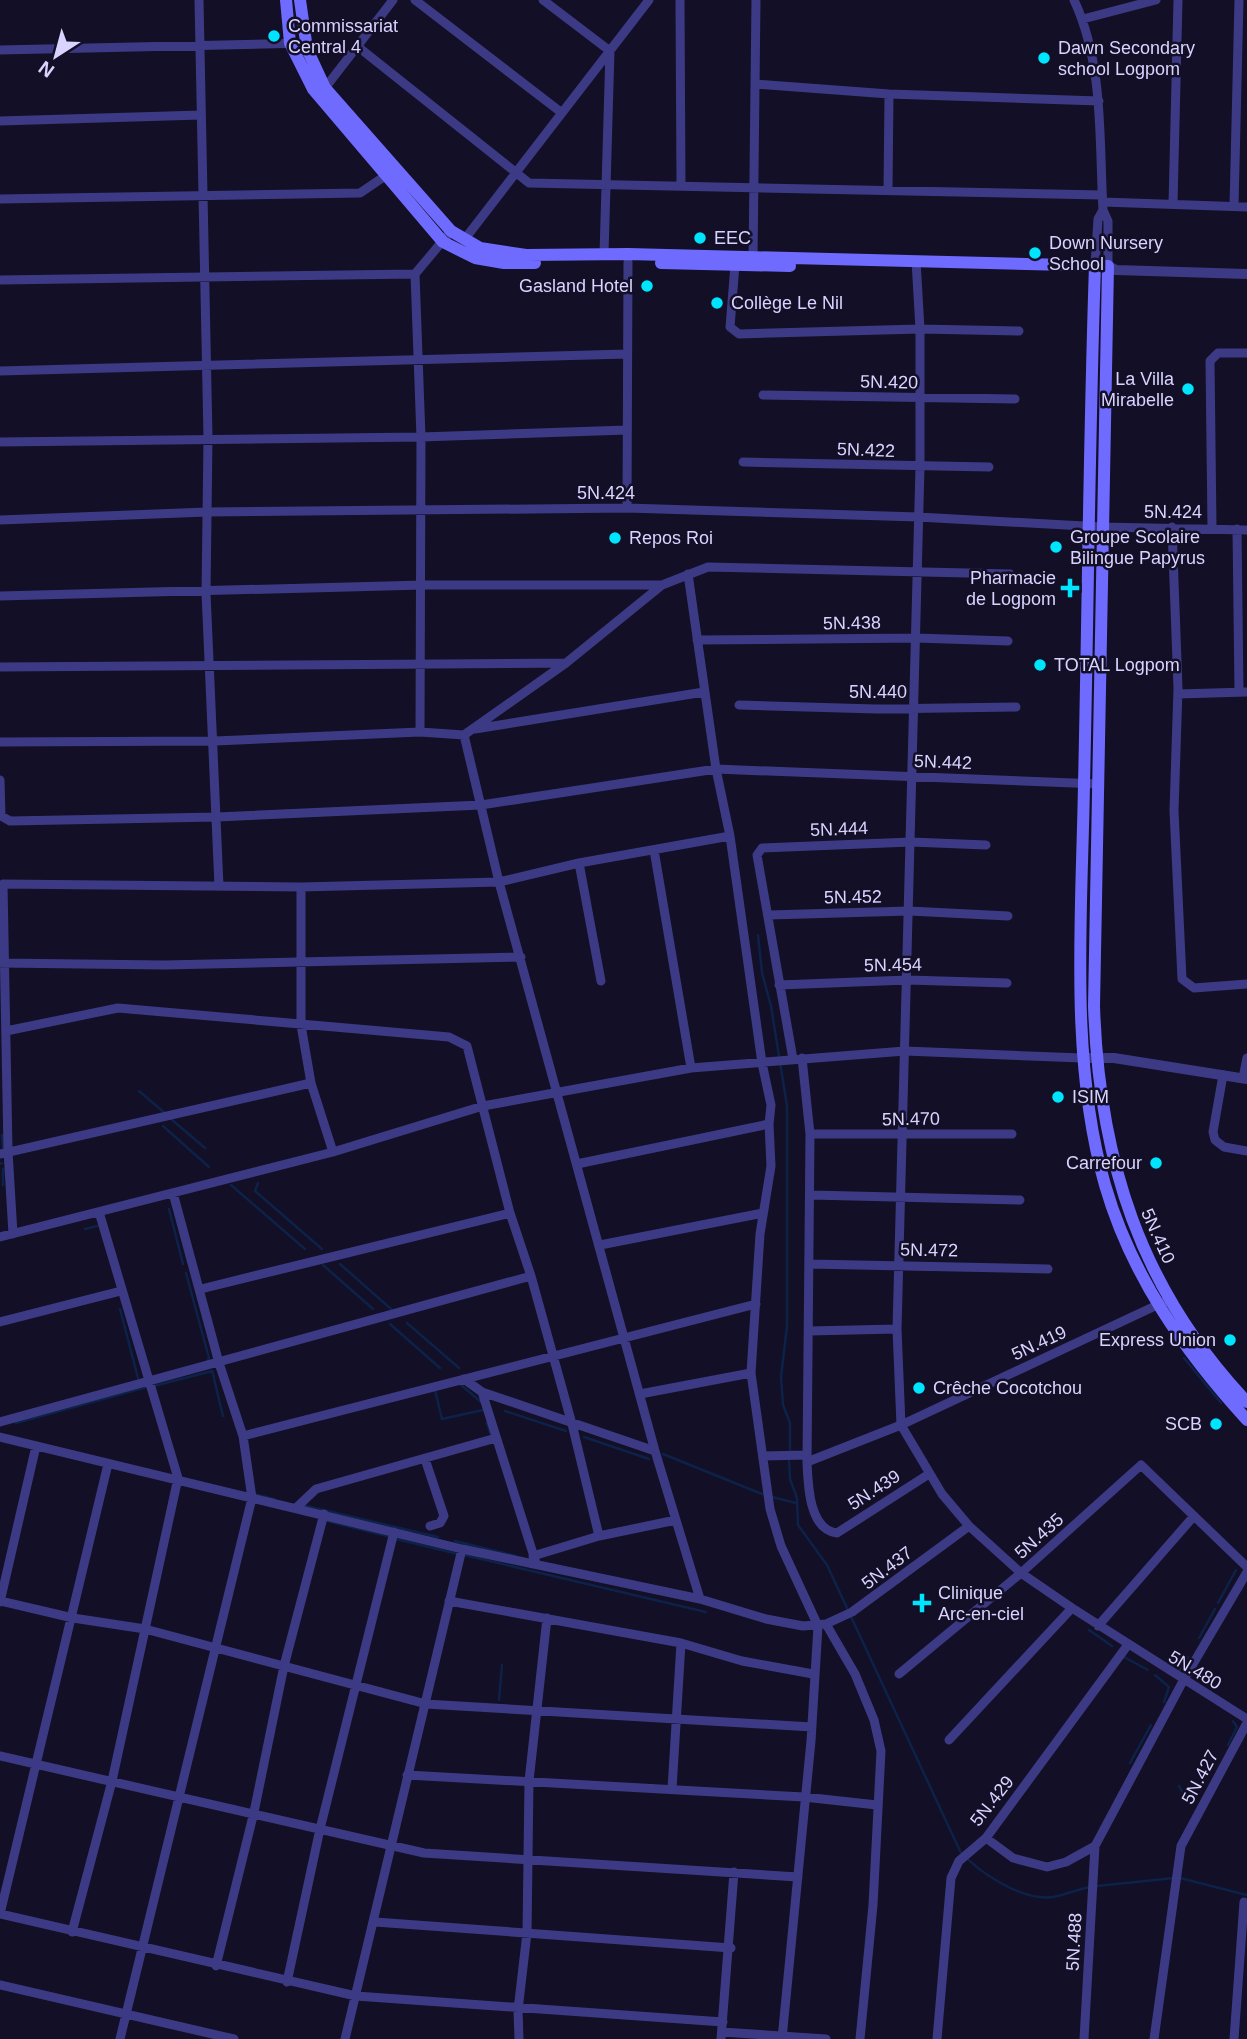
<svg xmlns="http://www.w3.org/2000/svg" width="1247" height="2039" viewBox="0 0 1247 2039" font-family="Helvetica,sans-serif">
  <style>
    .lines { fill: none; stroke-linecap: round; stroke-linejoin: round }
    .stream { stroke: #0c2248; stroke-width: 2.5 }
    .minor { stroke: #3d3a85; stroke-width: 9 }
    .tertiary { stroke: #3d3a85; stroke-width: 10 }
    .secondary { stroke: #6f6bff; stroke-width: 12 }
    .poi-dot { fill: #00e5ff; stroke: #130f26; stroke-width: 2.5 }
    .labels { text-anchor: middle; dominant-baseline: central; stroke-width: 5; stroke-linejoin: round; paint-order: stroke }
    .poi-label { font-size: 18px; fill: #d9d4ff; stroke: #130f26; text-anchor: start }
    .street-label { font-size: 18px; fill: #d9d4ff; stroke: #130f26 }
  </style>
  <rect width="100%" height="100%" fill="#130f26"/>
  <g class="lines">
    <path class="stream" d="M758,935L762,973L771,1006L787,1106V1326L781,1377L783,1405L790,1423V1452
      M0,972V971
      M139,1091L166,1114
      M171,1119L205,1148
      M163,1126L209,1167
      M2,1135L3,1148
      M0,1164L2,1163
      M258,1183L255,1191L322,1249
      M3,1185V1169
      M231,1185L305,1249
      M169,1209L183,1264
      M85,1229L97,1226
      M340,1264L391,1309
      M323,1265L373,1309
      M186,1273L209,1358L207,1362
      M120,1309L138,1378
      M407,1323L459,1368
      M390,1324L440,1368
      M1184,1358L1221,1403
      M214,1379L223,1416
      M459,1383L482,1403
      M154,1386L212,1371L214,1377
      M435,1390L442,1419L483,1410
      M505,1411L566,1431
      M16,1423L147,1387
      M487,1423L490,1433
      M584,1437L649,1459
      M663,1454L762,1494
      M789,1459L790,1479L797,1498L798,1525L827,1565L960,1851C979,1873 1022,1901 1053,1897C1065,1895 1078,1889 1090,1887
      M254,1494L274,1499
      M772,1497L796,1503
      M302,1505L438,1537
      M327,1521L387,1536
      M396,1539L458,1554
      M455,1541L516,1556
      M464,1555L706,1612
      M1218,1603L1236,1570
      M1089,1630L1112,1646
      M1199,1638L1215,1609
      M1124,1657L1148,1670
      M1178,1672L1188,1657
      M1155,1675L1169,1687L1164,1702
      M499,1700L502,1665
      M1228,1745L1237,1727L1233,1721
      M1130,1763L1151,1725
      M1179,1786L1186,1799
      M1180,1878L1247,1895
      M1097,1886L1174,1878"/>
    <path class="minor" d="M199,0L208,438L206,593L219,886
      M415,0L562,113
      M543,0L610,51L604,254
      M680,0L681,186
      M1074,0C1104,64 1099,140 1103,210L1108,221V266
      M1083,19L1156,0
      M357,46L529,183L1102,195
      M0,50L306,43
      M755,84L889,94L1099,101
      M325,88L393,0
      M0,121L201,115
      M888,190L889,94
      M0,199L360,193L391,172
      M1103,202L1247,207
      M1173,204L1178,0
      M1234,206L1239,0
      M464,240L649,0
      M753,261L756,0
      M916,261L920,329V467L897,1329L901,1425L942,1494L969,1526L1021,1573L1072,1608L1247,1719
      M735,265L730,327L739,334L920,329L1019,331
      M1095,266L1098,219L1103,210
      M0,280L415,274
      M0,371L627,354
      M763,395L1015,399
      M0,442L421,437L627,430
      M743,462L989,467
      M627,508L628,262
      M0,520L207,512L627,508L918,517L1102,527L1247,530
      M1172,527L1178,689L1174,811L1182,979L1194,988L1247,984
      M1212,528L1210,361L1218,353H1247
      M1237,529L1239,692
      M688,574L716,769L730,836
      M0,596L423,585H662
      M697,640L916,638L1008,641
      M0,667L565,663
      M1178,694L1247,692
      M739,705L876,709L1016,707
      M475,729L704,692
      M420,732L421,437L415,274L451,231
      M464,735L499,882L655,1451L700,1599
      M0,742L215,741L420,732L464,735L566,663L662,585L708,567L1010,574
      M0,780L1,816L10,821L217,817L481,805L716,769L1099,784
      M654,850L691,1068
      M579,863L601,981
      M301,887V1025L311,1083L333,1152
      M769,915L909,911L1008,916
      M0,963L164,965L521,957
      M779,985L908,980L1007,983
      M6,1031L118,1008L449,1037L467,1046L510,1213L531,1276L572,1424L599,1536L676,1520
      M802,1058L810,1134L807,1462C808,1485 809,1530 837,1533L929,1474
      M793,1059L757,855L762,848L911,842L986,845
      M1223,1075L1213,1132L1215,1140L1224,1147L1247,1151
      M1243,1078L1247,1058
      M769,1124L771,1166L760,1234L751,1373L770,1509L781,1546L818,1626L811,1741L782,2039
      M810,1134H1012
      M0,1154L311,1083
      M811,1195L1020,1200
      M13,1234L8,1151L3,884L301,887L499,882L579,863L730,836L762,1063L771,1105L769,1124L577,1164
      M0,1237L333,1152L483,1106L691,1068L905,1051L1082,1058
      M600,1245L763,1213
      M809,1264L1048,1269
      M201,1289L510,1213
      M0,1322L121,1291
      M809,1331L897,1329
      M464,1379L482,1392L536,1563
      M482,1392L655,1451
      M640,1394L751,1373
      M0,1422L531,1276
      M243,1436L756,1304
      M0,1437L462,1549L700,1599L766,1619L803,1626L826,1624L852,1612L969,1526
      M763,1456L807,1455
      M425,1459L444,1516L440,1523L430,1526
      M807,1462L901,1425L1168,1300
      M296,1508L316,1489L496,1438
      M533,1556L599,1536
      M0,1601L73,1618L145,1629L426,1704L812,1727
      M449,1601L681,1643L742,1661L813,1674
      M0,1602L36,1446
      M826,1624L855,1674L874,1720L881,1751L873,1905L860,2039
      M1098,1626L1194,1516
      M899,1674L1021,1573L1141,1465L1247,1567
      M949,1740L1072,1608
      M0,1756L424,1853L798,1877
      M407,1775L804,1797L877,1805
      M672,1789L681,1643
      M986,1838L1013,1858L1047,1867L1066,1862L1095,1846L1183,1681L1247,1572
      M0,1914L356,1996L723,2022
      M0,1914L108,1464
      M375,1922L731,1948
      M72,1932L112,1781L178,1478L99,1212
      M216,1966L254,1812L284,1666L324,1514
      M287,1982L320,1829L394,1532
      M0,1985L234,2039
      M722,2032L826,2039
      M120,2039L252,1498L243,1436L219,1363L173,1193
      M345,2039L462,1549
      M519,2039L518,2010L527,1933L529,1781L547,1618
      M721,2039L734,1872
      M937,2039L951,1878L959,1861L986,1838L1127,1646
      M1084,2039L1095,1846
      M1154,2039L1181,1846L1247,1723
      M1234,2039L1244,1902"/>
    <path class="tertiary" d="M1108,266L1116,270L1247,274
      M1082,1058H1114L1247,1079"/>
    <path class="secondary" d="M286,0L290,43L313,89L443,242L475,258L504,263H535
      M300,0L307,49L325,88L451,231L480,248L526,255L628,254L1108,266L1094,1006C1099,1159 1140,1289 1247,1402
      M661,263L790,266
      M1095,266C1089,439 1088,611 1084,784C1082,913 1069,1060 1105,1185C1131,1275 1184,1351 1247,1420"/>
  </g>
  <g class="poi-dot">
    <circle cx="274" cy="36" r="7"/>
    <circle cx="1044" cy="58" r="7"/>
    <circle cx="700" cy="238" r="7"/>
    <circle cx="1035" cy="253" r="7"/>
    <circle cx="647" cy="286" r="7"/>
    <circle cx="717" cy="303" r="7"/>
    <circle cx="1188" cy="389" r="7"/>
    <circle cx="615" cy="538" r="7"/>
    <circle cx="1056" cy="547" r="7"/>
    <path d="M1066.5 577.5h7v7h7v7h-7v7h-7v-7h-7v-7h7z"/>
    <circle cx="1040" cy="665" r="7"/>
    <circle cx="1058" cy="1097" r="7"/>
    <circle cx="1156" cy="1163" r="7"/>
    <circle cx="1230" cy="1340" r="7"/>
    <circle cx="919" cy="1388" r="7"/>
    <circle cx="1216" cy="1424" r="7"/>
    <path d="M918.5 1592.5h7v7h7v7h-7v7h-7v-7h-7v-7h7z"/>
  </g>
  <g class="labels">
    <g class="poi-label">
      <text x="288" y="26">Commissariat<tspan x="288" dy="21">Central 4</tspan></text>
      <text x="1058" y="48">Dawn Secondary<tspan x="1058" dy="21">school Logpom</tspan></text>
      <text x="714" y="238">EEC</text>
      <text x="1049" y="243">Down Nursery<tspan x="1049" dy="21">School</tspan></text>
      <text x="633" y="286" text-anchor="end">Gasland Hotel</text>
      <text x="731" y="303">Collège Le Nil</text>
      <text x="1174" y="379" text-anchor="end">La Villa<tspan x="1174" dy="21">Mirabelle</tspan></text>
      <text x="1070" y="537">Groupe Scolaire<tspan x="1070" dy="21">Bilingue Papyrus</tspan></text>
      <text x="629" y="538">Repos Roi</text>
      <text x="1056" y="578" text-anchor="end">Pharmacie<tspan x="1056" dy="21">de Logpom</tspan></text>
      <text x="1054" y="665">TOTAL Logpom</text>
      <text x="1072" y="1097">ISIM</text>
      <text x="1142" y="1163" text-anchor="end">Carrefour</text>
      <text x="1216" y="1340" text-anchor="end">Express Union</text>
      <text x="933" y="1388">Crêche Cocotchou</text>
      <text x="1202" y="1424" text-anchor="end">SCB</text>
      <text x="938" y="1593">Clinique<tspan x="938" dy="21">Arc-en-ciel</tspan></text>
    </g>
    <g class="street-label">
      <text transform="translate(889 382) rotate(1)">5N.420</text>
      <text transform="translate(866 450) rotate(2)">5N.422</text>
      <text x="606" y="493">5N.424</text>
      <text x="1173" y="512">5N.424</text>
      <text transform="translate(852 623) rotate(-1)">5N.438</text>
      <text x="878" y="692">5N.440</text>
      <text transform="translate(943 762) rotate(2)">5N.442</text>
      <text transform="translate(839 829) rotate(-2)">5N.444</text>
      <text transform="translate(853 897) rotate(-1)">5N.452</text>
      <text transform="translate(893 965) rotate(-1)">5N.454</text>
      <text transform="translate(911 1119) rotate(-1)">5N.470</text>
      <text transform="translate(1158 1236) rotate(66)">5N.410</text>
      <text transform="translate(929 1250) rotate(1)">5N.472</text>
      <text transform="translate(1039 1343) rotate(-25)">5N.419</text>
      <text transform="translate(874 1490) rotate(-33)">5N.439</text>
      <text transform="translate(1039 1536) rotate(-42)">5N.435</text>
      <text transform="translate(887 1568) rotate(-37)">5N.437</text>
      <text transform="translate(1195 1670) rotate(31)">5N.480</text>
      <text transform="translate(1200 1777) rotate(-62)">5N.427</text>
      <text transform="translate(992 1801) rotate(-52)">5N.429</text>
      <text transform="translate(1074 1942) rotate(-87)">5N.488</text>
    </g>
  </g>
  <g transform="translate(56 56) rotate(216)" stroke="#130f26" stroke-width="5" paint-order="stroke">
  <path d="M0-5L12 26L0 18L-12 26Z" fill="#d9d4ff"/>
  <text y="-10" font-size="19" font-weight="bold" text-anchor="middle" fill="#d9d4ff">N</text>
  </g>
</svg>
